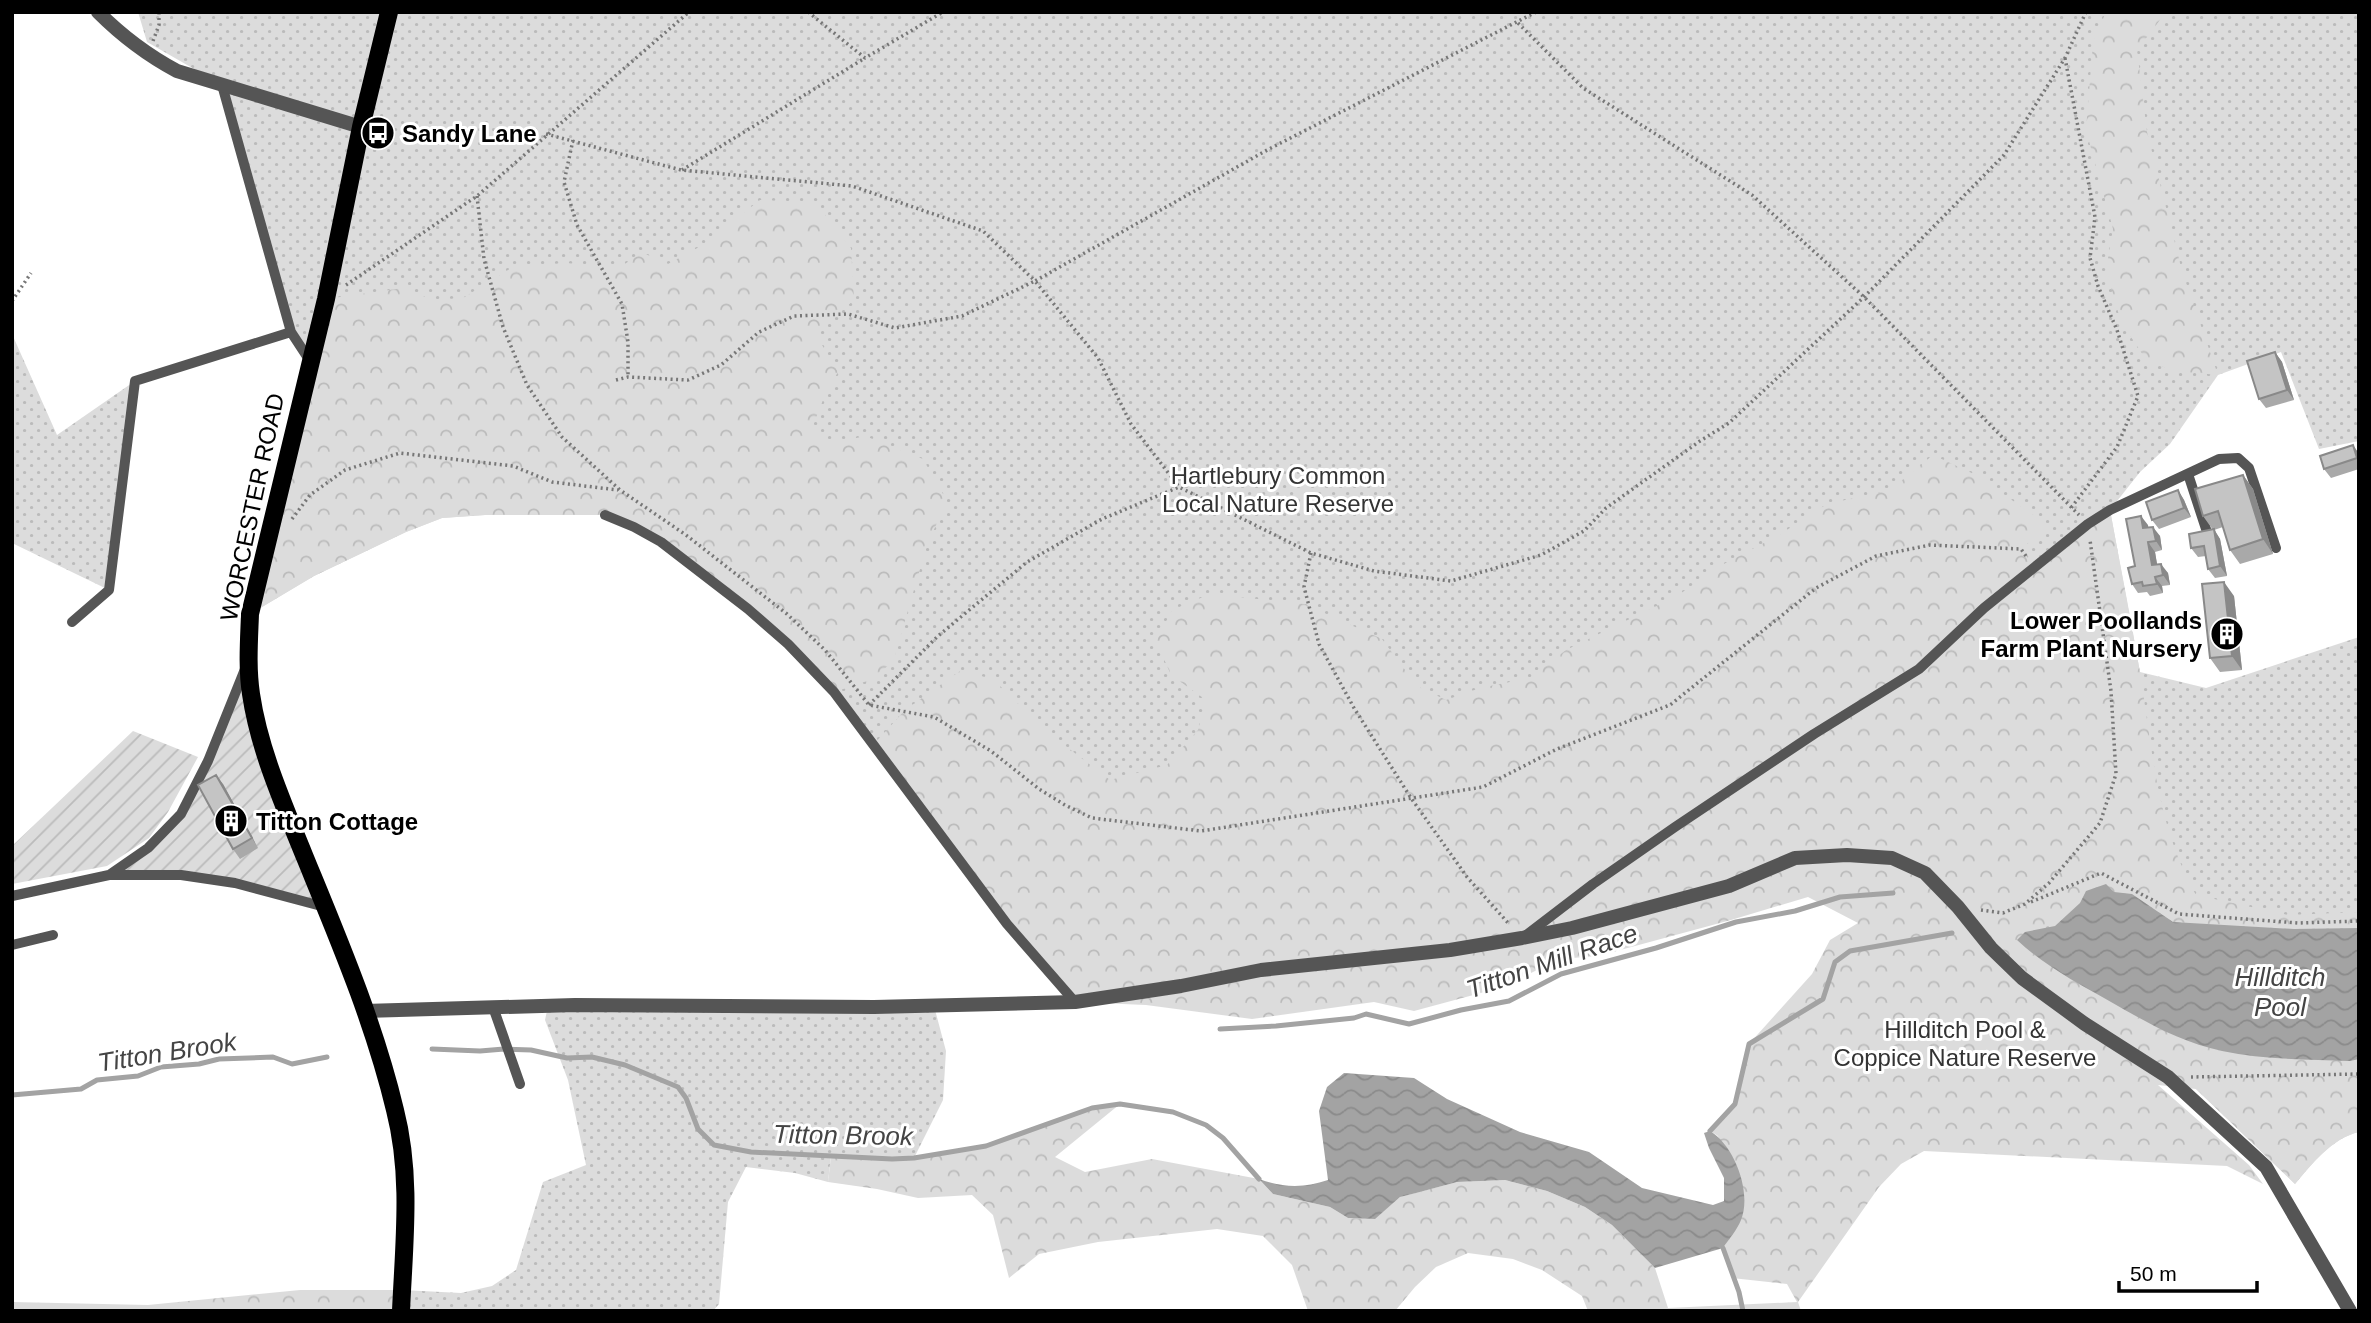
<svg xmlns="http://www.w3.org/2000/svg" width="2371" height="1323" viewBox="0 0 2371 1323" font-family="Arial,sans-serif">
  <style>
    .grass { fill: url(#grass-dots) }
    .forest { fill: url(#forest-crowns) }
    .garden { fill: url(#garden-furrows) }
    .water { fill: url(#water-waves) }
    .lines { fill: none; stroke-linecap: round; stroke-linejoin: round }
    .stream { stroke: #a3a3a3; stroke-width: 5 }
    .path { stroke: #777; stroke-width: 3.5; stroke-dasharray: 2 3.5; stroke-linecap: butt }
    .lane { stroke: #555; stroke-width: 10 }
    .street { stroke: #555; stroke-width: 14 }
    .primary { stroke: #000; stroke-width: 18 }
    .wall { fill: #a9a9a9 }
    .shaded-wall { fill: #898989 }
    .building { fill: #c4c4c4; stroke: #898989; stroke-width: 2 }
    .labels { text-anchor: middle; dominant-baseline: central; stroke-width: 6; stroke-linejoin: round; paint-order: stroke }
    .poi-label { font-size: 24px; font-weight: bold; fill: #000; stroke: #fff; text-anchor: start }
    .park-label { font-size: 24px; fill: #333; stroke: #fff }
    .street-label { font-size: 24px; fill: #000; stroke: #fff }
    .water-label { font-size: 26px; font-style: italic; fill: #444; stroke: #fff }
  </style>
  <defs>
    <pattern id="grass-dots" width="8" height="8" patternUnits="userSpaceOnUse" patternTransform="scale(1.75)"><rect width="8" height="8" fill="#dcdcdc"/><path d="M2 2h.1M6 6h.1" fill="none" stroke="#bbb" stroke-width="1.8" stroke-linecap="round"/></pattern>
    <pattern id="forest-crowns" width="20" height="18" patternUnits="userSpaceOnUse" patternTransform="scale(1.75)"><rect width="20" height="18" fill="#dcdcdc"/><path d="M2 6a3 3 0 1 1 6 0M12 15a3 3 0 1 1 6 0" fill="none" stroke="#bbb"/></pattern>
    <pattern id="garden-furrows" width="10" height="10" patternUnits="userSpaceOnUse" patternTransform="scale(1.75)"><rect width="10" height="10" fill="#dcdcdc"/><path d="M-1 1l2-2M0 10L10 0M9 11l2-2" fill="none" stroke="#bbb"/></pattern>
    <pattern id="water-waves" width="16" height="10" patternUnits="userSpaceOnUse" patternTransform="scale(1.75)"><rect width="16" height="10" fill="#a3a3a3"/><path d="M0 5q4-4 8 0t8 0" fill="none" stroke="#8b8b8b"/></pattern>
  </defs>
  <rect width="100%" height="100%" fill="#fff"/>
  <path class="grass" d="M138,12H2359V441L2319,449L2281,352L2218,375L2170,444L2140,472L2110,510L2140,672L2206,688L2359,637V1132C2332,1138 2312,1164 2295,1184L2196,1089L1958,907L1729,886L874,744L788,644L661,542L605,515H485L442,518L406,532L314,576L250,614L310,361L291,332L222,85L147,42Z
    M12,334L57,435L135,381L109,590L12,543Z
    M548,1006H934L946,1051L943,1100L914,1158L831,1156L828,1182L795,1173L746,1167L728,1202L719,1304L713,1311H401L402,1290L461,1293L492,1286L516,1270L543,1182L586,1165L568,1080L545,1020Z"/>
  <path class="forest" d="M2106,12H2169L2163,16L2137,50L2147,132L2182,271L2218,375L2175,371L2147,361L2121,322L2106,270L2113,229L2086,130L2093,42Z
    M760,200L816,203L851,248L854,300L815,333L838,372L825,395L811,430L826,445L865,436L923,459L947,501L927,545L893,662L868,681L834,692L788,644L661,542L605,515H485L442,518L406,532L314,576L250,614L326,299L403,288L433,300L463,298L511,268L564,263L621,267L641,252L668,264L701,246Z
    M1933,455L1976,475L2049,526L2021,549L2034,566L2110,510C2120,564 2131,619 2140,673C2153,753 2156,822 2196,895L2288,915L2359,912V928L2294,929L2173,922L2132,894L2086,891C2070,921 2057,925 2025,932L2350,1061L2359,1059V1132C2332,1138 2312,1164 2295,1184L2196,1089L2158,1085L2249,1165L2263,1184L2227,1166L1924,1151L1901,1164L1879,1187L1798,1302L1801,1311H1588L1582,1296L1542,1270L1513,1259L1468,1253L1436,1267L1415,1287L1395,1311H1308L1292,1265L1263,1236L1217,1229L1098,1242L1039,1254L1009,1278L993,1215L972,1195L918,1198L877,1189L828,1182L831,1156L892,1159L914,1158L986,1146L1092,1108L1120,1104L1055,1157L1085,1172L1152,1159L1259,1179L1273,1194L1330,1207L1348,1218L1374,1219L1400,1197L1457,1182L1505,1180L1547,1191L1585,1207L1612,1225L1655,1268L1668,1308L1797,1302L1787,1284L1732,1278L1723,1248L1741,1219L1718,1136L1710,1131L1735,1104L1749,1044L1812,974L1830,940L1858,923L1808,897L1731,920L1598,956L1559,959L1503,987L1414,1011L1374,1002L1252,1019L1146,1005L1075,1002L1007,924L874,744L905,710L960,671L993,679L1046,731L1110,780L1167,765L1198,730L1206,700L1171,675L1156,641L1172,610L1210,594L1304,604L1382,639L1417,686L1446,700L1480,688L1530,678L1566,650L1677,596L1720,566L1779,535L1827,504L1890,490Z
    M300,1290H402L401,1311H12V1302L148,1305Z"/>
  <path class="garden" d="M248,661L251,693L325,907L235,883L109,875L181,814Z
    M133,731L198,757L168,812L149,838L107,866L12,884V846Z"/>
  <path class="water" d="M2106,884L2114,892L2132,894L2173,922L2294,929L2359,928V1059L2350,1061C2308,1059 2264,1060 2222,1051C2180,1042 2148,1023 2111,1002C2077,983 2045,966 2017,940L2025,932L2055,926L2080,903L2086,891Z
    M1344,1073L1414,1078L1447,1099L1520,1132L1589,1152L1642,1188L1713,1205L1724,1201V1178L1709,1148L1704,1133L1710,1131C1735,1146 1752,1193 1741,1220C1737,1230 1729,1239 1723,1248L1655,1268L1612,1225L1585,1207L1547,1191L1505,1180L1457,1182L1416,1193L1400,1197L1375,1219L1348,1218L1330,1207L1273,1194L1259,1179C1284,1188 1304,1188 1328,1180L1319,1111L1327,1087Z"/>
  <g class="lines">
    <path class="stream" d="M1220,1029L1276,1026L1354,1018L1366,1014L1409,1024L1461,1010L1509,1001L1561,974L1656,948L1736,922L1795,911L1840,897L1893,893
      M432,1049L480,1051L504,1049L531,1050L567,1058L592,1057L625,1065L678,1087L686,1098L698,1129L714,1145L751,1152L892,1159L914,1158L986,1146L1092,1108L1120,1104L1173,1112L1206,1125L1223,1138L1259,1179
      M12,1095L81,1089L97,1080L138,1076L161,1067L199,1064L219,1059L273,1057L292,1064L327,1057
      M1710,1131L1735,1104L1749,1044L1823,999L1835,962L1850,951L1952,933
      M1723,1248L1739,1292L1743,1311"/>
    <path class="path" d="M808,12L865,58L943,12
      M1518,23L1583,88L1752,195L1864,297L2079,515
      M153,41L159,25V12
      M2065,58L2095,217L2090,258L2098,286L2117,330L2138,396L2117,447L2071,508
      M546,134L681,170L852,186L983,231L1035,281L1269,149L1536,12
      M573,140L564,182L577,225L622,304L628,342V377
      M682,170L865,58
      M477,196L484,259L503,327L527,385L562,437L620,490L686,535L787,614L825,650L869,705L934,717L991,751L1039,789L1065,805L1092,818L1201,831L1483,787L1557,749L1670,705L1816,588L1876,556L1930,545L2021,549L2026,556
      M346,285L477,196L689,12
      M12,301L31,273
      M616,380L628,377L688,380L721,365L759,332L794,316L848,314L895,328L962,316L1035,281L1098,358L1131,424L1179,487L1311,553L1374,571L1451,581L1541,555L1584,531L1606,508L1700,441L1729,423L1864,297L2004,155L2065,58L2086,12
      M292,519L310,495L345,470L400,453L513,466L552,482L618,490
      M1311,553L1304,587L1319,644L1354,708L1411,798L1467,877L1509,924
      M869,705L938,636L1027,562L1102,519L1179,487
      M2031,902L2101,873L2179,914L2298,923L2359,921
      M1981,910L2003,913L2025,904L2049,883L2100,823L2116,774L2111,691L2090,540
      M2191,1077L2359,1074"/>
    <path class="lane" d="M222,85L291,332L310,361
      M2188,474L2207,532
      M605,515L634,527L661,542L748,609L788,644L834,692L1007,924L1075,1002
      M72,622L109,590L135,381L291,332
      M109,875H181L235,883L325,907
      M12,896L109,875L148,848L181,814L208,761L245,669
      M1525,936L1593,884L1675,827L1814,734L1919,669L1984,608L2088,524L2110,510L2219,459L2238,458L2249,468L2276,548
      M12,945L53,935
      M493,1007L520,1084"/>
    <path class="street" d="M98,12C122,36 147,55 177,71L361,127
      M364,1011L575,1005L874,1007L1075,1002L1181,986L1261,970L1450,950L1522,938L1572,928L1729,886L1795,858L1847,855L1892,858L1925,873L1958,907L1991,948L2022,978L2085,1024L2168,1077L2266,1167L2350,1311"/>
    <path class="primary" d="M389,12L361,127L326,299L250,614C249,641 247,667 251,694C259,749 283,803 304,855C338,938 374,1022 395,1110C412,1176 404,1243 401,1311"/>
  </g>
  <path class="wall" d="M2275,352L2282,362L2294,400L2266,408L2259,399Z
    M2353,445L2359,454V469L2331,478L2324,469Z
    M2243,475L2253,489L2273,554L2240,564L2230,550L2223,527L2214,530L2220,539L2227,576L2215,578L2208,569L2206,556L2198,557L2191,548L2213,530L2203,516Z
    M2178,490L2184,500L2191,517L2159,529L2152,520Z
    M2141,516L2148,528L2160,536L2162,550L2155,552L2157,565L2168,573L2170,585L2162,586L2163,593L2150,596L2147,592L2138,593L2132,584L2135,566Z
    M2234,596L2242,670L2220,672L2210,658Z
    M223,784L258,848L240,859L233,849Z"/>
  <path class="shaded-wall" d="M2275,352L2282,362L2294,400L2287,390Z
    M2353,445L2359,454V461L2357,458Z
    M2243,475L2253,489L2273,554L2263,539Z
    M2178,490L2184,500L2191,517L2184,508Z
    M2141,516L2148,525L2150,538L2143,528Z
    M2153,527L2160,536L2162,550L2156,541Z
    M2214,529L2220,539L2227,576L2220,566Z
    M2148,542L2155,552L2159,575L2152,565Z
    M2161,564L2168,573L2170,585L2163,575Z
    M2155,577L2162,586L2163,593L2157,584Z
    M2224,582L2234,596L2242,670L2232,656Z
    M216,775L223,784L258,848L252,838Z"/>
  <path class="building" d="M2275,352L2287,390L2259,399L2247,361Z
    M2353,445L2357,458L2324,469L2320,456Z
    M2243,475L2263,539L2230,550L2218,511L2203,516L2195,489Z
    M2178,490L2184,508L2152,520L2146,502Z
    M2141,516L2143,528L2153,527L2156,541L2148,542L2152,565L2161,564L2163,575L2155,577L2157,584L2143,586L2142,582L2132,584L2128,568L2135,566L2126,519Z
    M2214,529L2220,566L2208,569L2204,546L2191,548L2189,534Z
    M2224,582L2232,656L2210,658L2202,584Z
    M216,775L252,838L233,849L198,785Z"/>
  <defs>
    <symbol id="bus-disc" viewBox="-11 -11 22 22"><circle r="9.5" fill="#000" stroke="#fff"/><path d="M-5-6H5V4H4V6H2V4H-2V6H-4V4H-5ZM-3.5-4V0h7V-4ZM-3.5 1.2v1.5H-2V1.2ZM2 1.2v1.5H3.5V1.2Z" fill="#fff"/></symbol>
    <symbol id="building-disc" viewBox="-11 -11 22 22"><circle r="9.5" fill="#000" stroke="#fff"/><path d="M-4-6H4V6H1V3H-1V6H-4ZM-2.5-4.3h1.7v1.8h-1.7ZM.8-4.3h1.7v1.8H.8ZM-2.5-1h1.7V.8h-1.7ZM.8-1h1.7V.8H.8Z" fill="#fff"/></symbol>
  </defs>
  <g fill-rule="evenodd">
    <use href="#bus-disc" x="359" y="114" width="38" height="38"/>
    <use href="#building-disc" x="2208" y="615" width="38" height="38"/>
    <use href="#building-disc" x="212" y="802" width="38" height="38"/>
  </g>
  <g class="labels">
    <g class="poi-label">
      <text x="402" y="133">Sandy Lane</text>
      <text x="2202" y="620" text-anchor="end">Lower Poollands<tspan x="2202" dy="28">Farm Plant Nursery</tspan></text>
      <text x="256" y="821">Titton Cottage</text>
    </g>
    <g class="park-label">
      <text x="1278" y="475">Hartlebury Common<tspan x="1278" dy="28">Local Nature Reserve</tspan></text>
      <text x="1965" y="1029">Hillditch Pool &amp;<tspan x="1965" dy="28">Coppice Nature Reserve</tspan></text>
    </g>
    <g class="street-label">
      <text transform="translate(252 507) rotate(-78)">WORCESTER ROAD</text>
    </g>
    <g class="water-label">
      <text transform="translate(1552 961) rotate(-19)">Titton Mill Race</text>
      <text x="2280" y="977">Hillditch<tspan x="2280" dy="30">Pool</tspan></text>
      <text transform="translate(167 1052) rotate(-9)">Titton Brook</text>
      <text transform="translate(843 1135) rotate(1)">Titton Brook</text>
    </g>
  </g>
  <rect width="2371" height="1323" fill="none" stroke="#000000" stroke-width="28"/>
  <path d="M2119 1281v10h138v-10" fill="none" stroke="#000000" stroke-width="3.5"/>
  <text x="2130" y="1281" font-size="21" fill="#000000" stroke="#ffffff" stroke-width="5" paint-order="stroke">50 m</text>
</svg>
